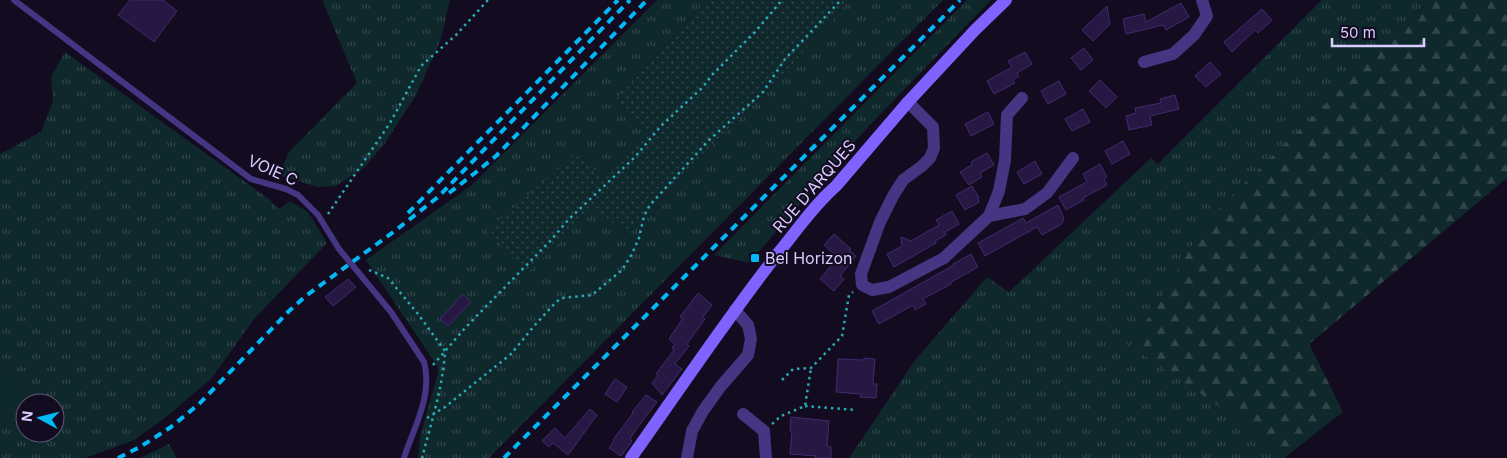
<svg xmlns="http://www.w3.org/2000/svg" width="1507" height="458" viewBox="0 0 1507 458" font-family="Inter,sans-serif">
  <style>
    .grass { fill: url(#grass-tufts) }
    .forest { fill: url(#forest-firs) }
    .garden { fill: url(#garden-dots) }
    .pitch { fill: #0f282b }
    .building { fill: #271843; stroke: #42296f }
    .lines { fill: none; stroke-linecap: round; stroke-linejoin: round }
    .path { stroke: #2aa9b6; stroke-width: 2.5; stroke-dasharray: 2.5 4; stroke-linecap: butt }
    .lane { stroke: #443682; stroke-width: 6 }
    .street { stroke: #443682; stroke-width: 12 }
    .secondary { stroke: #7f63ff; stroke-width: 12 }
    .rail { stroke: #00b9f7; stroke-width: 4; stroke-dasharray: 8 6; stroke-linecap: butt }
    .poi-dot { fill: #00b9f7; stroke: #130c21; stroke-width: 2 }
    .labels { text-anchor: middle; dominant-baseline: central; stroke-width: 4; stroke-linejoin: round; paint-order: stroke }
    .street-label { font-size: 16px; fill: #daccff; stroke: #130c21 }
    .poi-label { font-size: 16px; fill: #daccff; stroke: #130c21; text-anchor: start }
  </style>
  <defs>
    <pattern id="grass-tufts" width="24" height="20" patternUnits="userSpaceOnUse" patternTransform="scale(1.25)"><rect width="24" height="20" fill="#0f282b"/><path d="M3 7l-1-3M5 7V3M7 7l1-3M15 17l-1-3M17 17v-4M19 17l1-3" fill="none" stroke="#31464b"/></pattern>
    <pattern id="forest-firs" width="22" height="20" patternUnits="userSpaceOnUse" patternTransform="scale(1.25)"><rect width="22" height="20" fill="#0f282b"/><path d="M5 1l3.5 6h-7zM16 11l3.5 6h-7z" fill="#31464b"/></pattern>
    <pattern id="garden-dots" width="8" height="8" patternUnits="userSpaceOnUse" patternTransform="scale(1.25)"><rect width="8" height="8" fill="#0f282b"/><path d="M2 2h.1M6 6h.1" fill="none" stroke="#31464b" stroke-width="1.8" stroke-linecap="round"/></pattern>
  </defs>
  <rect width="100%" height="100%" fill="#130c21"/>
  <path class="grass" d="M324,0H450L440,42L416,95L385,143L365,167L336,186L318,187L279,175L289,152L357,83L323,2Z
    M657,0H707L615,100L646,132L601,177L577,153L593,208L628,235L711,147L781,77L850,0H943L489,458H418L420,437L439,369L366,260L472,185Z
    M967,0H991L865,130L749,263L714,255Z
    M1322,0H1428L1424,6L1131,345L1289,454L1284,458H849L916,359L987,277L1009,292L1151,158L1158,164Z
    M65,52L269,199L279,209L290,201L308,212L327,243L254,319L211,379L166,417L134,440L85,458H0V426L10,425L25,419V433H55V403H35V394L28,382L0,361V154L41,132L53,101L51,78Z
    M169,444L177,458H140Z"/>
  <path class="forest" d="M1428,0H1507V178L1309,344L1343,412L1289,454L1131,346L1209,218L1424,7Z"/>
  <path class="garden" d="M707,0H850L781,77L711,147L629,235L593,209L528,273L486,231L577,153L601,177L645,132L615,100Z"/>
  <path class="pitch" d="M0,361L28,382L35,394V403H25V419L10,425L0,426Z"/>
  <path class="building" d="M130,0H163L177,11L154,42L118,15Z
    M1181,3L1189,17L1166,30L1163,25L1126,34L1123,19L1144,14L1146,22Z
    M1107,6L1110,24L1093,41L1082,30Z
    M1262,9L1272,20L1258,33L1255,30L1232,52L1224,42Z
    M1084,48L1093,60L1081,70L1071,58Z
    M1025,52L1032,64L1017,73L1019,76L1013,80L1015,83L994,94L987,81L1012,67L1008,61Z
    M1210,62L1221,74L1206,87L1195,76Z
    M1100,80L1117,97L1106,108L1089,91Z
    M1059,81L1066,94L1048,104L1041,91Z
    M1175,95L1179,109L1150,116L1152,125L1129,130L1126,116L1136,113L1135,108L1161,103L1160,99Z
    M1083,109L1090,122L1072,131L1065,119Z
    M988,112L994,124L971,136L965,124Z
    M1123,141L1130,154L1112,164L1105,151Z
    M987,153L994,165L980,173L982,177L969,185L960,172L972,165L971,162Z
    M1035,161L1042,174L1024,184L1017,172Z
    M1100,164L1107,177L1104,179L1107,185L1083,198L1084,200L1066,210L1059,197L1087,182L1083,174Z
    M972,186L979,198L978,199L979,202L965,210L956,195Z
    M1058,205L1064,218L1063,219V222L1060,225L1042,235L1037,227L985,256L978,243L1023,218L1026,223Z
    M952,211L959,224L945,232L946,235L935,241L936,243L894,267L887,254L902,246L901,237L911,241L939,225L936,220Z
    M834,234L851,249L849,250L856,256L840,276L844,279L834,291L820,279L838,257L824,245Z
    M971,254L978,267L951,282V284L923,299L926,304L915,310L913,305L879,324L872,311L954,265L953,264Z
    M348,279L356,287L333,306L325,297Z
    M698,293L712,305L703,317L705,319L687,344L689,346L675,364L682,369L662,395L652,383L658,375L656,374L674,350L672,348L675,344L669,339L683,318L680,317Z
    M463,294L471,302L448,326L440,319Z
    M864,358L875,359L873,384H877L876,398L860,397L861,394L836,392L838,359L864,360Z
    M615,379L627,387L617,402L605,394Z
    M646,395L657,402L637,428L630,439L632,441L621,456L609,448L614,441L613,440L633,413L632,412Z
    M590,409L597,415L568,455L553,443L549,447L542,441L555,428L565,438Z
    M791,417L829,421L827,446L831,447V458H815L816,456L790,454L792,431H790Z"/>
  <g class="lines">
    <path class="path" d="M328,214L390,123L421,66L456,35L488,0
      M369,270L388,278L418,314L445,351C443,387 431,423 422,458
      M433,365L465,328L551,240L569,219L635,157L661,126L703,87L712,75L755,32L782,0
      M782,380L793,369L811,368L842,336L849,295L853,292
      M805,406L856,410
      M427,418L445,407L511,354L535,325L556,302L562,298L592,295L622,270L632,254L639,238L644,216L650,205L709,140L763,92L785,59L841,0
      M772,424L781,416L805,406L811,368"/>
    <path class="lane" d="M14,0L251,179L286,189L298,195L318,215L339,249L391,312L424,362C433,395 414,427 404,458"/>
    <path class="street" d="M1144,62L1173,54L1194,35L1207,16L1202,0
      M908,102L933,127L934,148L930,158L922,166L903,180L893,196L880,222L861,274L862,285L872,290L889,287L944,258L989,216L999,191L1005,160L1007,115L1022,98
      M989,216L1025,209L1047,193L1073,158
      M743,414L764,431L766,458
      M687,458L692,431L703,411L721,386L748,355L751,339L748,325L735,310"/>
    <path class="secondary" d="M631,458C680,389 727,318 779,252C798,229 814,205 836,186L908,102L975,30L1006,0"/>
    <path class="rail" d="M449,193L475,173L496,156L647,0
      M408,213L618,0
      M118,458L140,447L171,427L199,404L289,311L307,295L396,230L438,197L630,0
      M504,458L960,0"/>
  </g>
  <rect class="poi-dot" x="750" y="253" width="10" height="10" rx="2.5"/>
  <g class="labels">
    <g class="street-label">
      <text transform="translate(273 170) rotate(24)">VOIE C</text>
      <text transform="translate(814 186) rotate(-49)">RUE D'ARQUES</text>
    </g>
    <g class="poi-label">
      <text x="765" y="258">Bel Horizon</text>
    </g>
  </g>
  <g transform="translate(40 418) rotate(277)"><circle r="24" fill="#130c21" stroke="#63597a"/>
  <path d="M0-4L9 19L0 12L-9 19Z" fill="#00b9f7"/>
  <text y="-8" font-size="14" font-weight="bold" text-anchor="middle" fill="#daccff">N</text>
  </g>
  <path d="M1332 38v8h92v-8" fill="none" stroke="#daccff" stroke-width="2.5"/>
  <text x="1340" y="38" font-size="15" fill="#daccff" stroke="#130c21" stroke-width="4" paint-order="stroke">50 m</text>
</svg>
